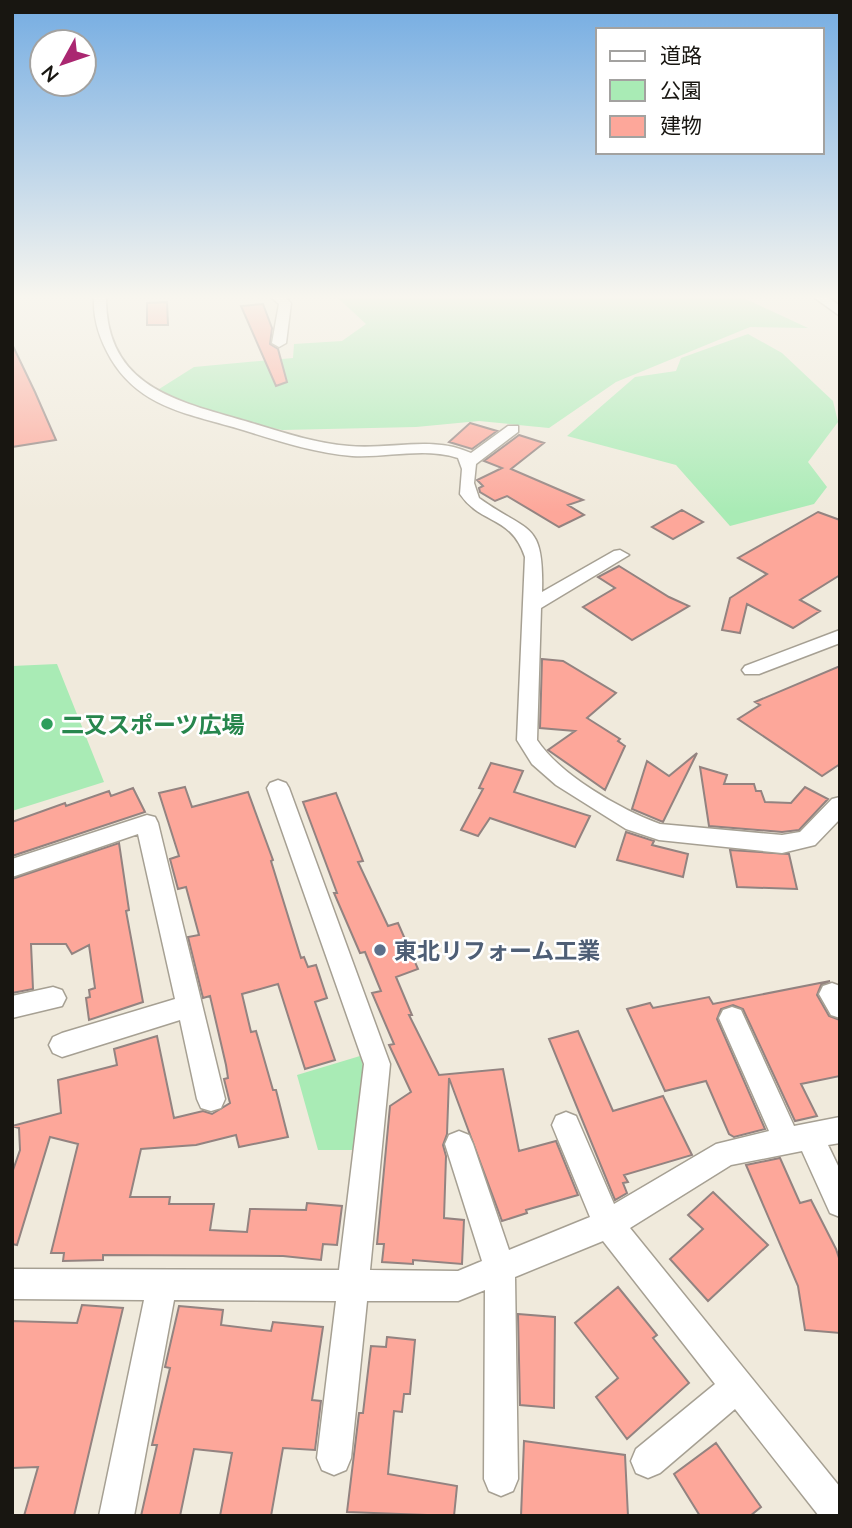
<svg xmlns="http://www.w3.org/2000/svg" width="852" height="1528" viewBox="0 0 852 1528" font-family="Lato,'Noto Sans JP',sans-serif">
  <style>
    .green { fill: #a9ebb5 }
    .building { fill: #fda79a; stroke: #938380; stroke-width: 2 }
    .lines { fill: none; stroke-linecap: round; stroke-linejoin: round }
    .minor-casing { stroke: #a6a093; stroke-width: 3 }
    .minor { fill: #fff; fill-rule: evenodd }
    .leisure-dot { fill: #2e9e5b; stroke: #fff; stroke-width: 2.5 }
    .service-dot { fill: #5c6f8a; stroke: #fff; stroke-width: 2.5 }
    .labels { text-anchor: middle; dominant-baseline: central; stroke-width: 5; stroke-linejoin: round; paint-order: stroke }
    .leisure-label { font-size: 23px; font-weight: bold; fill: #27864d; stroke: #fff; text-anchor: start }
    .service-label { font-size: 23px; font-weight: bold; fill: #4e5e75; stroke: #fff; text-anchor: start }
  </style>
  <rect width="100%" height="100%" fill="#f0eadc"/>
  <path class="green" d="M338,298H744L808,328L750,327L616,382L549,428L479,421L416,427L282,430L222,417L156,391L194,367L293,358L294,344L342,341L366,324Z
    M748,334L782,353L833,401L838,422L808,462L827,487L814,504L730,526L676,465L567,436L635,377L676,371L681,358Z
    M57,664L104,782L12,811V666Z
    M360,1056L363,1066L353,1150H318L297,1075Z"/>
  <path class="building" d="M167,302L168,325H147V303Z
    M263,304L272,328L270,344L278,349L287,382L276,386L241,306Z
    M12,344L35,392L56,440L12,447Z
    M470,423L497,431L472,449L449,442Z
    M519,435L544,443L511,469L583,500L568,505L584,515L559,527L507,496L495,501L480,492L479,488L483,486L477,480L502,468L484,461Z
    M682,510L703,522L673,539L652,527Z
    M818,512L840,520V575L800,600L820,611L793,628L747,604L740,633L722,630L730,598L767,574L738,558Z
    M619,566L669,597L689,606L632,640L583,607L615,588L598,577Z
    M542,659L563,661L616,693L587,718L620,739L618,741L625,746L605,790L548,750L575,731L540,728Z
    M840,666V764L822,776L738,719L760,705L755,702Z
    M697,753L663,822L632,809L647,761L669,776Z
    M491,763L523,771L514,792L590,816L575,847L490,818L478,836L461,830L483,789L479,788Z
    M700,767L727,775L724,784H754L756,791H761L765,802L791,803L805,787L828,799L799,830L782,832L709,826Z
    M185,787L192,807L248,792L273,860L271,861L301,958L304,957L308,967L316,965L327,998L315,1002L335,1060L305,1069L278,984L242,994L251,1032L256,1031L273,1090H276L288,1137L239,1147L236,1135L196,1145L141,1149L130,1197H170L169,1204H214L210,1230L247,1232L250,1209L306,1210L307,1203L342,1206L337,1245L323,1244L321,1260L283,1256L103,1255V1260L63,1261L64,1253H51L78,1144L50,1137L17,1245L12,1244V1173L20,1150L19,1128L12,1126L61,1113L58,1080L117,1065L114,1049L157,1036L174,1118L203,1111L212,1114L230,1103L224,1079L228,1078L226,1065L210,996L203,998L188,937L199,935L186,887L178,889L170,859L179,856L159,793Z
    M133,788L145,812L12,856V822L65,803L66,806L109,791L111,796Z
    M336,793L363,861L358,862L388,926L398,923L418,969L396,977L412,1015H409L439,1075L503,1069L519,1151L556,1141L578,1195L526,1210L527,1213L502,1221L449,1078L447,1134L443,1145L446,1156L444,1218L464,1220L462,1264L413,1260V1264L382,1262L384,1244H377L390,1106L411,1092L389,1045L394,1044L372,993L381,991L365,952L360,953L334,893H337L303,802Z
    M626,832L654,841L652,845L688,854L683,877L617,860Z
    M119,843L129,910L126,911L143,1002L89,1020L86,998L90,997L89,990L95,988L89,945L72,954L66,944H31L33,989L12,993V879Z
    M730,850L789,854L797,889L737,887Z
    M830,981L821,985L817,995L829,1016L840,1020V1076L801,1084L817,1116L795,1121L743,1009L733,1005L721,1009L717,1019L765,1129L734,1137L729,1134L706,1081L665,1091L627,1009L650,1003L653,1008L709,997L713,1004Z
    M578,1031L613,1111L663,1096L692,1155L624,1175L628,1182L623,1183L627,1193L615,1200L549,1039Z
    M780,1158L800,1203L811,1200L836,1249L840,1261V1333L805,1330L798,1286L746,1165Z
    M713,1192L768,1245L708,1301L670,1259L703,1229L688,1215Z
    M618,1287L657,1335L653,1338L689,1383L627,1439L596,1397L618,1378L575,1323Z
    M82,1305L123,1308L74,1516H24L38,1467L12,1468V1321L77,1323Z
    M179,1306L223,1310L221,1325L271,1331L273,1322L323,1327L312,1400L321,1401L315,1450L283,1448L271,1516H220L232,1453L194,1449L180,1516H141L157,1445H152L170,1368L165,1367Z
    M518,1314L555,1317L554,1408L520,1405Z
    M387,1337L415,1340L410,1394H404L402,1412L394,1411L388,1474L457,1486L454,1516L347,1512L359,1413H363L371,1346L386,1347Z
    M524,1441L625,1455L628,1516H521Z
    M716,1443L761,1507L750,1516H700L674,1474Z"/>
  <g class="lines">
    <defs>
      <path id="minor" d="M94,298H106C106,387 177,401 245,421C279,431 313,443 349,446C390,450 432,435 471,453L508,426H518V432L476,464L474,483L479,498C529,534 544,520 542,592L614,551L620,550L629,555L541,608L537,740C560,775 621,810 660,824L782,835L800,832L832,799L840,797V819L815,845L782,853L659,840L626,829L556,785L532,764L517,740L525,557C511,515 481,525 460,494L462,469L458,458C423,447 388,458 352,456C315,453 278,441 243,430C191,414 141,409 111,359C100,340 93,320 94,298Z
        M272,298H286L291,303L286,343L279,347L272,343L279,304Z
        M815,298H829L840,306V316Z
        M840,630V643L759,674H745L742,670L745,666Z
        M278,780L286,783L289,788L390,1064L370,1270L458,1271L482,1261L445,1144L449,1135L459,1131L469,1135L473,1144L509,1250L590,1217L552,1125L556,1116L566,1112L576,1116L614,1204L716,1144L769,1131L719,1018L723,1010L732,1007L741,1010L794,1126L840,1117V1143L828,1145L840,1170V1217L830,1213L802,1151L731,1165L630,1228L840,1487V1516H819L735,1409L660,1473L648,1478L636,1473L631,1461L636,1449L715,1384L603,1241L515,1277L518,1479L513,1491L501,1496L489,1491L484,1479L485,1290L458,1301H367L351,1458L346,1470L334,1475L322,1470L317,1458L336,1301L174,1300L134,1516H99L144,1300L12,1299V1269L339,1270L364,1064L267,788L270,783Z
        M147,815L155,817L158,823L225,1099L221,1108L211,1111L201,1108L197,1099L180,1020L62,1057L53,1053L49,1045L53,1037L62,1033L175,999L138,834L12,877V859Z
        M832,983L840,986V1018L831,1015L819,994L823,986Z
        M53,987L62,990L66,998L62,1006L12,1018V996Z"/>
    </defs>
    <use href="#minor" class="minor-casing"/>
    <use href="#minor" class="minor"/>
  </g>
  <linearGradient id="sky" x2="0" y2="1"><stop stop-color="#74ace2"/><stop offset="0.58" stop-color="#f8f6ef"/><stop offset="1" stop-color="#f8f6ef" stop-opacity="0"/></linearGradient>
  <rect width="852" height="512" fill="url(#sky)"/>
  <circle class="leisure-dot" cx="47" cy="724" r="7"/>
  <circle class="service-dot" cx="380" cy="950" r="7"/>
  <g class="labels">
    <g class="leisure-label">
      <text x="61" y="724">二又スポーツ広場</text>
    </g>
    <g class="service-label">
      <text x="394" y="950">東北リフォーム工業</text>
    </g>
  </g>
  <rect width="852" height="1528" fill="none" stroke="#181611" stroke-width="28"/>
  <rect x="596" y="28" width="228" height="126" fill="#ffffff" stroke="#a3a2a0" stroke-width="2"/>
  <rect x="610" y="51" width="35" height="10" fill="#ffffff" stroke="#a3a2a0" stroke-width="2"/>
  <text x="660" y="63" font-size="21" fill="#181611">道路</text>
  <rect x="610" y="80" width="35" height="21" fill="#a9ebb5" stroke="#a3a2a0" stroke-width="2"/>
  <text x="660" y="98" font-size="21" fill="#181611">公園</text>
  <rect x="610" y="116" width="35" height="21" fill="#fda79a" stroke="#a3a2a0" stroke-width="2"/>
  <text x="660" y="133" font-size="21" fill="#181611">建物</text>
  <g transform="translate(63 63) rotate(230)"><circle r="33" fill="#ffffff" stroke="#a3a2a0" stroke-width="2"/>
  <path d="M0-5L12 26L0 18L-12 26Z" fill="#aa2771"/>
  <text y="-10" font-size="19" font-weight="bold" text-anchor="middle" fill="#181611">N</text>
  </g>
</svg>
